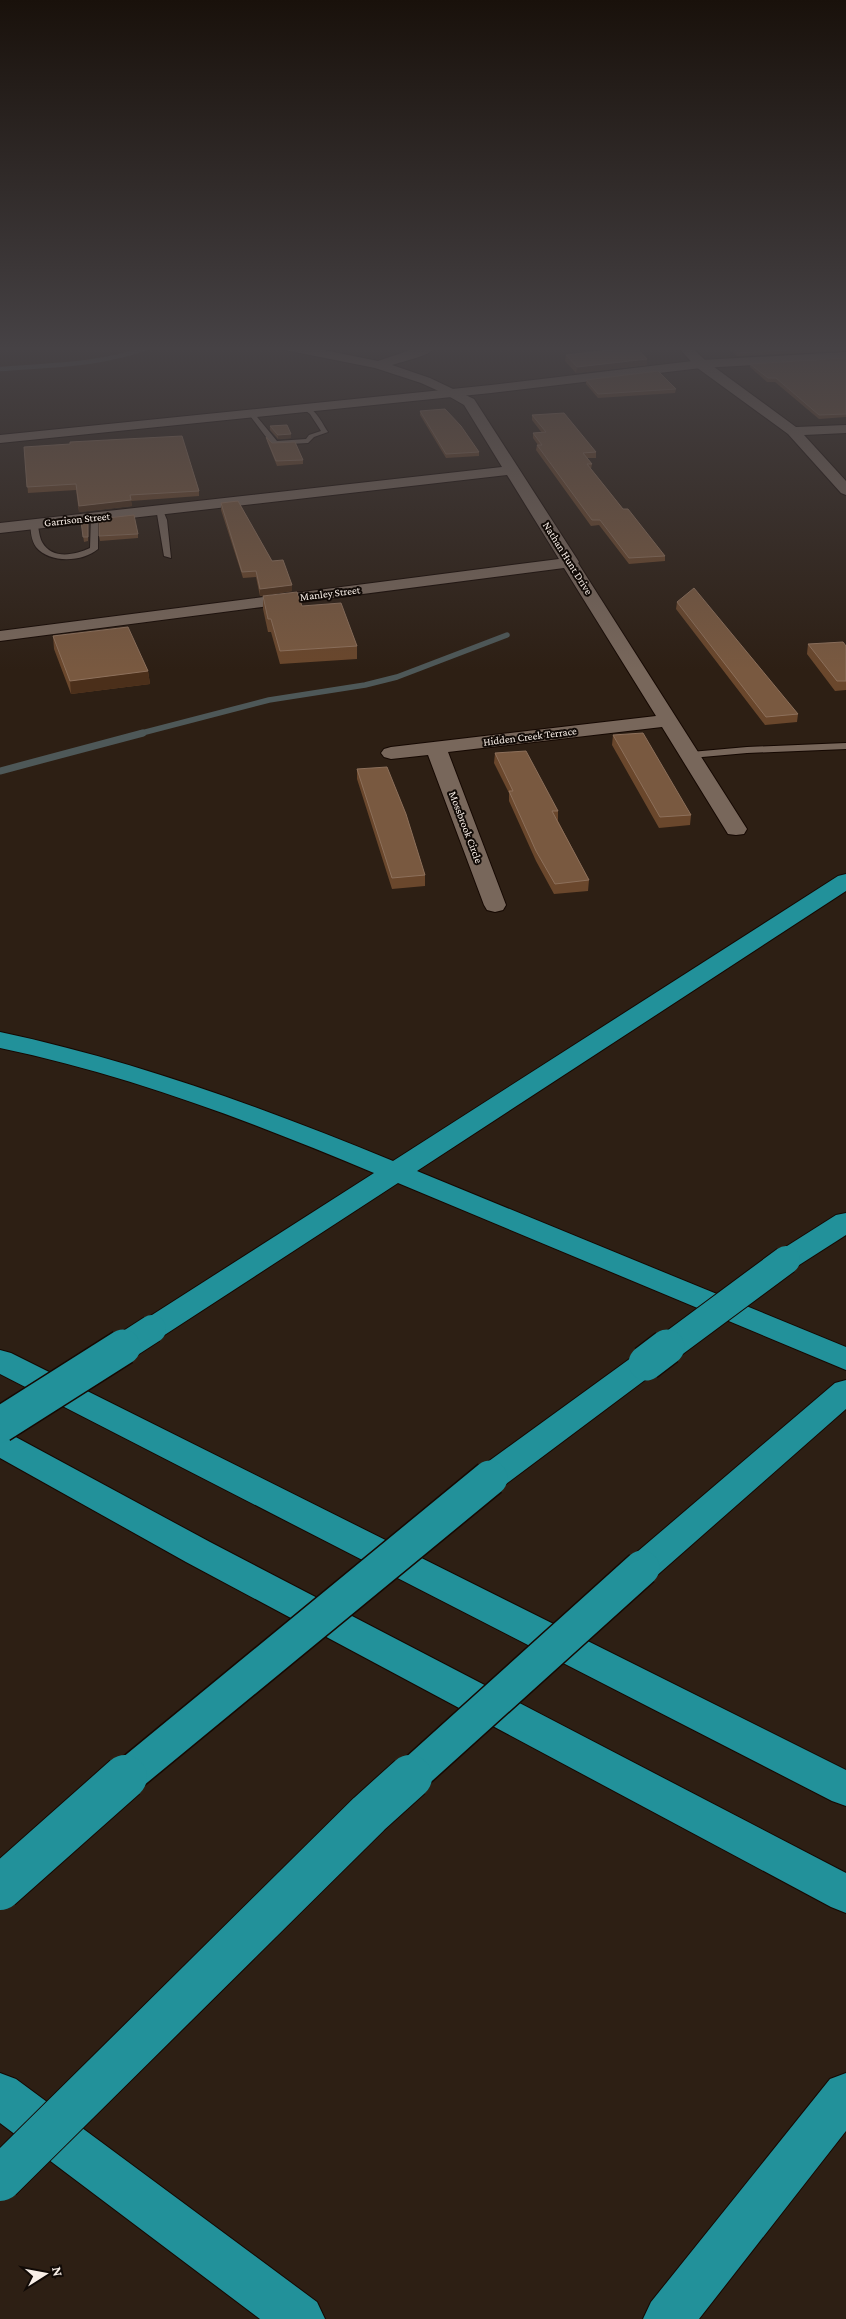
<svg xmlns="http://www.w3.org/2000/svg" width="846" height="2319" viewBox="0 0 846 2319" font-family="'Crimson Pro',serif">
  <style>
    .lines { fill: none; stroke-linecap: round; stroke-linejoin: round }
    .stream-far2 { stroke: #4e5858; stroke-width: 4.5 }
    .stream-far1 { stroke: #4e5858; stroke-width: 5.5 }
    .stream { stroke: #4e5858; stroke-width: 7 }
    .service-casing { stroke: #150802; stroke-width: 2 }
    .minor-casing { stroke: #150802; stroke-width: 2 }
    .secondary-casing { stroke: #150802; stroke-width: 2 }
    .motorway-casing { stroke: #150802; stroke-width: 2 }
    .service { fill: #78675b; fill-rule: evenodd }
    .minor { fill: #78675b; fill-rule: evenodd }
    .secondary { fill: #78675b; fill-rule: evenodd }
    .motorway { fill: #22919a; fill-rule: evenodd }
    .motorway-bridge-far2-casing { stroke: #150802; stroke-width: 30; stroke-linecap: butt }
    .motorway-bridge-far1-casing { stroke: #150802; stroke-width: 38; stroke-linecap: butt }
    .motorway-bridge-casing { stroke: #150802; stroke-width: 46; stroke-linecap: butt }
    .motorway-bridge-far2 { stroke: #22919a; stroke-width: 28 }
    .motorway-bridge-far1 { stroke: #22919a; stroke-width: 35 }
    .motorway-bridge { stroke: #22919a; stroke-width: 44 }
    .wall { fill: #6a472c }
    .shaded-wall { fill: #4b2f1a }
    .building { fill: #795940; stroke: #8d705b }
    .labels { text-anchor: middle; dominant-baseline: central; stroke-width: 4; stroke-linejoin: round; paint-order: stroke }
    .far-street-label { font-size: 11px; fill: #f9efe8; stroke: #110a06 }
  </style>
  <rect width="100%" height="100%" fill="#2d1f14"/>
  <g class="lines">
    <path class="stream-far2" d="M0,369C51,365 104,365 152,346"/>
    <path class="stream-far1" d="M138,734L269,700L365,685L397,677L507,635"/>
    <path class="stream" d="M0,771L143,733"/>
    <defs>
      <path id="service" d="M302,406C314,405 322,423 328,432L314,437L308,443L272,445L248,413L253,412L277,441L306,439L309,435L321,431L310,414L302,408Z
        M156,508H162L167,520L171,558L164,556Z
        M91,515L98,517V549C83,562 50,564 36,547C31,540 31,532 30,524L37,522C39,529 39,536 42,542C52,560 75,555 90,548Z
        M846,743V749L747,753L691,758L686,755L691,752L747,747Z"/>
      <path id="minor" d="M279,346H304L378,361L422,346H437C431,356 404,361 392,365L430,378L474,399L579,562L578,563L747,829L744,834L736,835L728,834L662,727L448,752L506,905L503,910L495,912L487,910L484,905L428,755L391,759L384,757L381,753L384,749L391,747L656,716L564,568L0,641V631L559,559L507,475L0,533V523L502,467L464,405L443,393L421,383L375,368L285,350Z
        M677,346H690L706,361L796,427L846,425V433L804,435L846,481V495L841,493L788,434L696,367Z"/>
      <path id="secondary" d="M846,352V360L701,368L491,393L0,443V435L491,385L701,360Z"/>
      <path id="motorway" d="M846,874V891L417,1171L846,1347V1370L398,1183L163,1336L152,1340L141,1336L137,1329L141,1322L374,1173C252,1122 130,1075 0,1048V1032C136,1061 264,1108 393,1161L838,876Z
        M846,1213V1235L796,1267L786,1270L776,1267L771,1260L776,1253L836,1215Z
        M0,1350L11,1353L846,1770V1806L832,1801L0,1374Z
        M646,1352L657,1355L662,1363L657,1371L502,1487L490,1490L478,1487L473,1478L478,1469L635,1355Z
        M846,1380V1409L654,1578L642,1582L630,1578L624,1568L630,1558L835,1383Z
        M0,1431L12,1435L210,1542L846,1873V1913L831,1907L186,1562L0,1458Z
        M0,2073L16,2079L317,2302L325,2319H260L0,2123Z
        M846,2073V2131L699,2319H643L651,2302L830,2079Z"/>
    </defs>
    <use href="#service" class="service-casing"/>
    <use href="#minor" class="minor-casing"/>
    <use href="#secondary" class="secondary-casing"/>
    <use href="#motorway" class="motorway-casing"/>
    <use href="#service" class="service"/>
    <use href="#minor" class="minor"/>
    <use href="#secondary" class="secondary"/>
    <use href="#motorway" class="motorway"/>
    <defs>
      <path id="motorway-bridge-far2" d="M121,1349L152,1329
        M666,1349L786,1260"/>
      <path id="motorway-bridge-far1" d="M646,1363L667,1347
        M0,1425L123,1347
        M124,1779L490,1478
        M408,1779L642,1568"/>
      <path id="motorway-bridge" d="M0,1888L125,1777
        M0,2179L369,1814L410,1777"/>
    </defs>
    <use href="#motorway-bridge-far2" class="motorway-bridge-far2-casing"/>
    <use href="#motorway-bridge-far1" class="motorway-bridge-far1-casing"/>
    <use href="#motorway-bridge" class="motorway-bridge-casing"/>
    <use href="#motorway-bridge-far2" class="motorway-bridge-far2"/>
    <use href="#motorway-bridge-far1" class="motorway-bridge-far1"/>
    <use href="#motorway-bridge" class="motorway-bridge"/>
  </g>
  <path class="wall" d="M725,346H846V351L737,356Z
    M566,355L647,359V365L576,373L565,361Z
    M846,358V417L819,419L775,382H767L750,367V364Z
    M586,380L676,389L675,393L598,398L586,384Z
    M420,411L479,452V456L446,458L420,415Z
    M532,415L596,452V458H587L592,464L591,469L623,509L665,556V561L629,564L599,525L591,526L536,450L537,445H538L533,438V433H542L532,420Z
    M270,426L291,434V438L278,439L270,430Z
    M266,437L272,443L303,460V464L277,466L267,441Z
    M24,447L199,491V496L131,501L132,506L79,512L76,490L28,493Z
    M221,503L272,561L292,585V591L260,596L256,577L243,578L221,510Z
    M88,520V541L84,542L81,521Z
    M138,534V538L100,541L99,536Z
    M263,596L302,606L357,646V659L280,664L271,632H268L263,609Z
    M677,602L798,714L797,722L765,725L676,609Z
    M53,636L148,671L150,684L71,694L54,649Z
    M808,644L846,646V690L835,691L807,654Z
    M613,735L691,815L690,825L659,828L612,745Z
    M495,753L558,811V821L589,880L588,891L554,894L536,861L509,801V793L494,763Z
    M357,769L425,875V886L392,889L357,779Z"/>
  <path class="shaded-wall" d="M647,359V365L576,373L577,367Z
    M291,434V438L278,439V435Z
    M131,500L132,506L79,512V506Z
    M292,585V591L260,596V589Z
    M148,671L150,684L71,694L70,681Z"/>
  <path class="building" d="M730,346H846V347L738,353Z
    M636,347L647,359L577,367L566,355Z
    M846,358V414L819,415L776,378H768L750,364Z
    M658,371L676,389L598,394L586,380Z
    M445,409L461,426L479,452L446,454L420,411Z
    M564,413L596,452L583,453L592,464H587L623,509H628L665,556L629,558L600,520H592L537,445H542L533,433L546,432L532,415Z
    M287,425L291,434L278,435L270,426Z
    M182,436L199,491L130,495L131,500L79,506L76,484L27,487L24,447L70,444V442Z
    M266,437L272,443L295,442L303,460L276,461Z
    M238,501L272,561L283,560L292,585L260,589L256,571L242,572L221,503Z
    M134,515L138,534L99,536V519Z
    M88,520V537H83L81,521Z
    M694,588L798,714L766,717L677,602Z
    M297,592L302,606L341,603L357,646L280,651L271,619H268L263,596Z
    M128,627L148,671L70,681L53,636Z
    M843,642L846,646V681H837L808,644Z
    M643,733L691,815L660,817L613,735Z
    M526,751L558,811H552L589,880L555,884L536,851L509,791H513L495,753Z
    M387,767L406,814L425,875L392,878L357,769Z"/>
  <linearGradient id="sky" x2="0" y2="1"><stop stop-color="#19110b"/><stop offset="0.52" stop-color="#464245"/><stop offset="1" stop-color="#464245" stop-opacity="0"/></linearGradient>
  <rect width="846" height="670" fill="url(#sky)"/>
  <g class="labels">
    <g class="far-street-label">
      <text transform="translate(77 519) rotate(-6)">Garrison Street</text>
      <text transform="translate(568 558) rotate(58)">Nathan Hunt Drive</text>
      <text transform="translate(330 593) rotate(-7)">Manley Street</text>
      <text transform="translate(530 736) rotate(-7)">Hidden Creek Terrace</text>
      <text transform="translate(466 827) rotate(69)">Mossbrook Circle</text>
    </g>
  </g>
  <g transform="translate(45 2274) rotate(79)" stroke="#110a06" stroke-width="4" paint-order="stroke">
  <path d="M0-4L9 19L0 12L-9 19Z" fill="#f9efe8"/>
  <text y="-8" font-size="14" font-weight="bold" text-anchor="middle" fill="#f9efe8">N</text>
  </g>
</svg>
